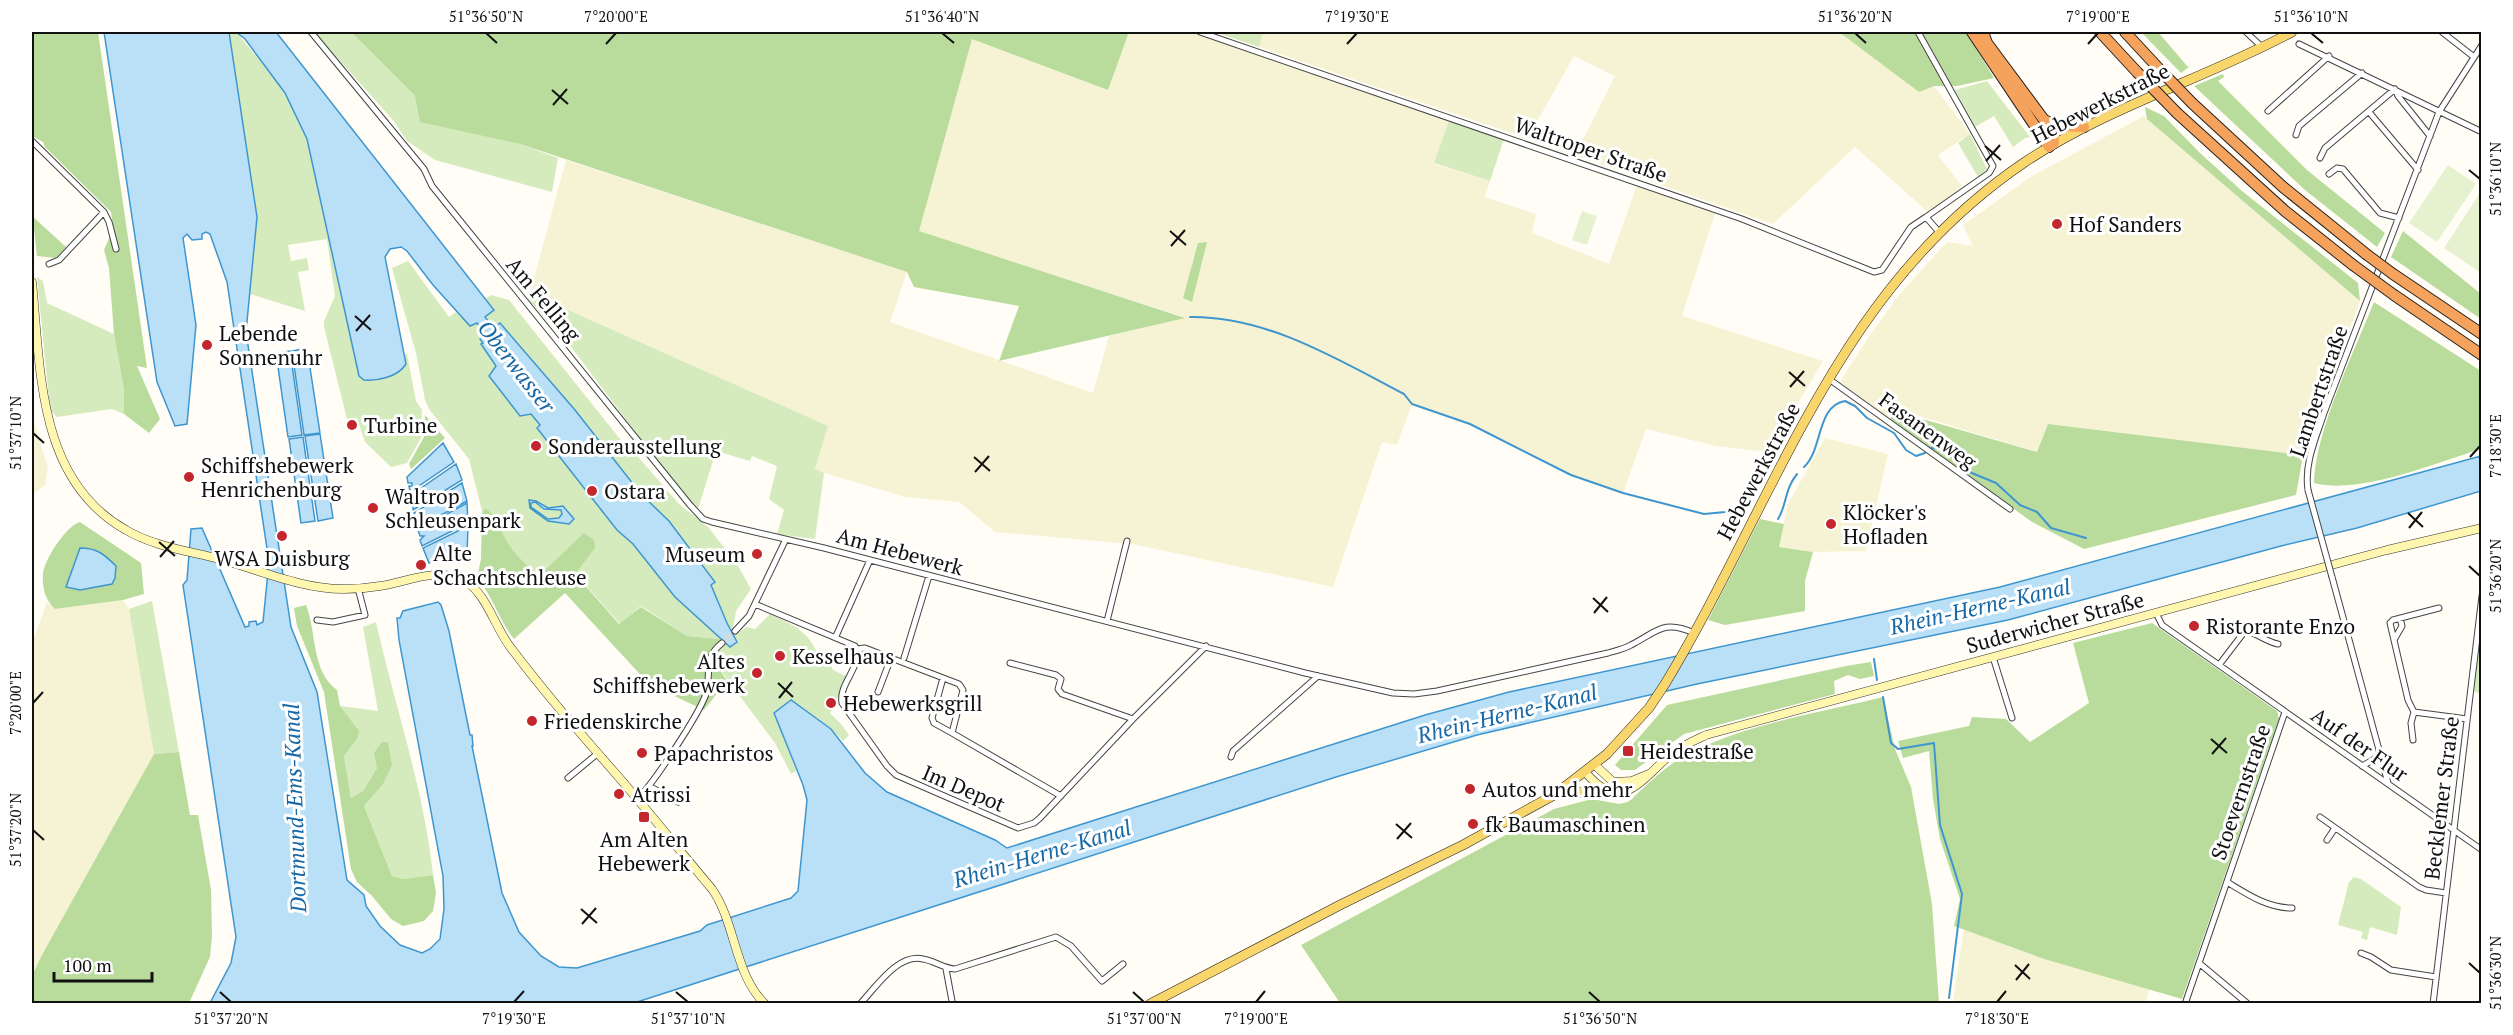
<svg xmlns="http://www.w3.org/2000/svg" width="2513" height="1035" viewBox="0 0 2513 1035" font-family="'PT Serif',serif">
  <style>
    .farmland { fill: #f6f3d4 }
    .green { fill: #d5ebbd }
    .forest { fill: #b9dc9c }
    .pitch { fill: #e6f2cf }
    .water { fill: #b9e0f7; stroke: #3f96cf; stroke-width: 1.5; fill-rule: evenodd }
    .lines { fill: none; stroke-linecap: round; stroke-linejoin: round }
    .stream { stroke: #3f96cf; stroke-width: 2 }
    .street-tunnel { stroke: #dbdad3; stroke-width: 5; stroke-dasharray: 5 2.5; stroke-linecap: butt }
    .street-casing { stroke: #444; stroke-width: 7 }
    .secondary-casing { stroke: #333; stroke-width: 9 }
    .primary-casing { stroke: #222; stroke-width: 10 }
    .highway-casing { stroke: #222; stroke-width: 12 }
    .street { stroke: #fff; stroke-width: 5 }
    .secondary { stroke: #fff6b0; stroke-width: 8 }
    .primary { stroke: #f9d66b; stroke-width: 9 }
    .highway { stroke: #f5a25d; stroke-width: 10 }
    .street-bridge-casing { stroke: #444; stroke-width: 7; stroke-linecap: butt }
    .highway-bridge-casing { stroke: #222; stroke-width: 12; stroke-linecap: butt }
    .street-bridge { stroke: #fff; stroke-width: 5 }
    .highway-bridge { stroke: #f5a25d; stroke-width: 10 }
    .ticks { fill: none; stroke: #111; stroke-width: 2 }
    .poi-dot { fill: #c4262e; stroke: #fff; stroke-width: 2 }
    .labels { text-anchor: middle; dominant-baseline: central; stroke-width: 6; stroke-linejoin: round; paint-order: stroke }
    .street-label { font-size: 21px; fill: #111; stroke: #fff }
    .poi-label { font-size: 21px; fill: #111; stroke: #fff; text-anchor: start }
    .water-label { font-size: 22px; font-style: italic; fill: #1768a6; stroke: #fff }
    .neatline { fill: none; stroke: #111; stroke-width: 2 }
    .ticks-label { font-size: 15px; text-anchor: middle; fill: #111 }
  </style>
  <rect width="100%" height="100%" fill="#fffdf5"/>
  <path class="farmland" d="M1129,32H1189L1450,118L1434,164L1490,181L1485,197L1536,214L1532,233L1609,264L1638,182L1716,210L1682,316L1823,361L1772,447L1761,451L1716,446L1646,429L1623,493L1571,475L1470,424L1412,404L1397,445L1382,442L1333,587L1132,544L995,532L959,502L906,497L824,473L815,469L827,426L530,293L566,160L907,272L890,322L1093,393L1109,336L1184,317L918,232L972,38L1108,90Z
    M1263,32H1839L1919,91L1934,86L1970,134L1938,155L1962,186L1930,214L1855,147L1773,224L1575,155L1615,76L1574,56L1538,120L1523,137L1259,47Z
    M2144,116L2360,301L2303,455L2048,424L2037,452L1896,409L1887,418L1840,382L1868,338L1898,296L1947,242L1973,246L1963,225L2032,176Z
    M32,417L48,467L45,485L32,495Z
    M1825,438L1888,454L1866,551L1813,552L1779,547L1788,504Z
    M123,600L129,609L135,640L154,754L32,976V635L35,636L47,602L55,609Z
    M1964,929L2044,959L2150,988L2145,1003L1960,1004L1953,1000Z"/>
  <path class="green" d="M229,32H236C264,64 292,98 307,139L359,376L364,380L394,375L405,366L404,354H407L416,401L422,410L421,438L407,463L391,467L365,442L357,418L347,419L324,327V321L335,296L327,239L288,245L291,261L307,258L309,270L298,272L305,311L250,294L257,217Z
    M314,32H351L415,96L520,144L558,158L552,192L435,160L407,141L393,120Z
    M1215,32H1263L1259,47Z
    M1987,81L2030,137L2025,138L2013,147L1994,116L1975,127L1955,90Z
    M1450,118L1505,136L1490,181L1434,163Z
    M1970,134L1987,169L1978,177L1958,143Z
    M408,261L449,317L456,312L461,318L491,295L509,300L624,444H627L679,504L708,527L737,564L751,589L736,611L733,629L737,633L747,627L755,629L770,614C793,625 812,632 819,660L831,665L833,670L848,677L830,713L841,724L849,735L843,741L830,727L790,699L774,713L796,771L791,774L775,743L715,663L714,656L724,645L719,639L687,636L641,606L620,624L565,562L529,591L483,515L469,459L429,409L425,400L416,353L392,268Z
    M37,277L43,281L47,303L114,334L124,390V414L112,409L57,417L50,410Z
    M530,293L828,426L815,469L824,473L815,539L777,534L784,510L769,499L777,466L752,456L750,461L716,451L698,509L661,466L572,348L528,299Z
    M152,601L179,752L154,754L129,609Z
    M376,622C395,707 424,789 433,875L404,879L392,876L364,806L383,784L377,768L363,791L351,798L344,756L357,739L340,706L378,711L363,627Z
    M2478,653L2481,654V694L2473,691Z
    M2354,877L2361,879L2401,907L2397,935L2370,927L2367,940L2361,938L2363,932L2338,925L2349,882Z"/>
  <path class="forest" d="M32,32H98L147,368L137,366L160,419L149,433L124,414V390L114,334L109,268L104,250L110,236L114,232L111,212L45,147L43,142L32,136Z
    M351,32H1129L1108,90L972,39L919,231L1185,318L999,361L1019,306L914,287L907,272L520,144L420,122L415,96Z
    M1839,32H1966L1994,78L1957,86H1934L1919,92Z
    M2141,32H2158L2188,67L2193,64L2181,73Z
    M2223,74L2224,77L2218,81L2307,170L2385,233L2377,247L2305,190L2194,86Z
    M2145,107L2164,116L2200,153L2242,191L2358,283L2360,301L2147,119Z
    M32,210V216L66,247L56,258L37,256Z
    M2403,231L2481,294V319L2391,257Z
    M1207,242L1192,302L1183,298L1198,243Z
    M2374,302L2481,371V449C2435,463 2360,495 2314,483C2315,432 2354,352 2374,302Z
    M1895,411L2037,452L2048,424L2303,455L2296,495L2084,549L2032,522L1890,419Z
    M425,415L445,438L411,469L409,464L424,437Z
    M485,508C502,521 497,523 506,540C514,554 527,567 540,575L584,533L594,540L595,548L575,574L619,624L641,607L687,636L719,639L724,645L716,652L713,659L727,681L704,710L649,684L565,593L514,639C498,619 493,596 477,578L481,559L482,513Z
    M1760,519L1784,524L1779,547L1813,552L1805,581V611L1725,625L1708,620Z
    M80,522L141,563L144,594L123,600L55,609C45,600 42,587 43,574C44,560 66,526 80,522Z
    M306,605C317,633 311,671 337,690L340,706L359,731L357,739L344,756L351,798L363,791L377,768L374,753L382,742H388L392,765L383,784L364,806L392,876L404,879L433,875L436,893L433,911L424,921L403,926L391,919L372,896L357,882L351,869L324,692L297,626L294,608Z
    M2152,623L2277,711L2279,719L2182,999L2044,959L1954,926L1960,899L1940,839L1933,799L1929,751L1903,758L1898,741L1969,726L1972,717L2006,719L2030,742L2089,703L2073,643Z
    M1871,662L1874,676L1860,679L1848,675L1834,681L1835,694L1684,734L1635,770H1621L1615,765L1667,705L1846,666Z
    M1883,697L1895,749L1911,787L1932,904L1939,1003H1340L1301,945L1554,809L1592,799L1619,804L1628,802C1645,787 1662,769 1681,758C1737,725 1820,713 1883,697Z
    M179,752L190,815H198L211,890L212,936L210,957L189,1003H32V976L42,955L154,754Z"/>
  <path class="pitch" d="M2448,165L2476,184L2437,242L2409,223Z
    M2480,193H2482L2481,273L2444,248Z
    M1582,211L1597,216L1587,245L1572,240Z"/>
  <path class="water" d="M104,32H229L257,217L246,332L291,627L317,692L347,880L364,895L366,906L380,926L400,945L422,953L430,949L440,939L444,909L443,876L399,640L397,618H400L403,611L438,602L441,605L449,631L470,735H472L473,746H472L502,893L519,932L541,956L559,967L577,968L700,931L707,925L791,898L798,891L807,800L803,785L774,713L791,700L831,729L865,773L887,792L995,840L1007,848L1425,715L1509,692L2000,587L2481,456V491L2357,528L2281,546L2008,620L1697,684L1477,735L1336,777L634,1003H210L231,963L236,937L183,585L187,580L191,529L202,528L245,627L249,626V622L256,621L257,625L263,622L269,562L227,282L210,234L206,232L202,234V239L192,240L187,234L183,238L196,325L187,424L175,426L157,382Z
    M236,32H276L494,310L485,317L493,328L500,323L575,410L641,494L669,521L715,582L711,585L727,623L737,642L730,647L675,597L633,544L617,530L537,428L540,425L531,414L520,416L489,376L496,366L481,344L483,343L480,339L485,334L477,323L470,326L433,285L407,251L401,247L390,249L385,257L406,364C398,377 378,381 364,380L359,376L307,139L285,93L245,39Z
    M307,348L320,433L304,435L292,351Z
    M290,351L302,435L288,437L276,353Z
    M320,434L333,518L318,521L305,436Z
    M303,437L315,521L301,523L289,439Z
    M443,443L454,462L410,492L409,486H412V483H408L407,477Z
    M456,464L462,480L413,510V504L416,503L415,500L412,501L411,495Z
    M462,483L467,501L417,528L416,522L420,521V518L415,519L414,513Z
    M529,500L536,501L548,508L563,506L574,519L569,524L548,521L530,508ZM535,502L544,509L561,510L562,514L559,518L548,519L531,507V503Z
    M467,503L468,523L422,546L420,540L424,536H420L418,530Z
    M468,526L467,555L429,563L423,548Z
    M80,548C97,548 104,554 116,566L115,578L112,584L80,590L66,587Z"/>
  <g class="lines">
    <path class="stream" d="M1190,317C1267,316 1337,359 1404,394L1412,404L1470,424L1571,475L1623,493L1704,514L1725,512L1742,508
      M1931,448L1943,449L1967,471L1996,483L2020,505L2037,512L2051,528L2086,538
      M1804,467C1823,450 1816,406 1845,401L1855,406L1867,418L1894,433L1906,450L1916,456L1925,453
      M1778,519C1787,505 1784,490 1797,474
      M1874,659L1877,680
      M1883,697L1891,743L1898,749L1934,743L1940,825L1962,894L1949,998
      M32,991V992"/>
    <path class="street-tunnel" d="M722,643L735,631"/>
    <defs>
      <path id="street" d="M311,32L424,169L432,186L690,505L703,519L712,522L824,548L1305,673L1393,693L1414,694L1437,691L1608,653C1615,651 1624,649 1631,645C1657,632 1663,619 1694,633
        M1200,32L1742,219L1874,272L1882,270L1911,227L1926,217L1939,232
        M1918,32L1993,166L1989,173L1926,217
        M2246,32L2262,47
        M2442,32L2474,57
        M2299,44L2482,132
        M2268,111L2329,56
        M2369,112L2418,170
        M2296,135L2299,126L2362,73
        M32,141L104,212L109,222L116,249
        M2320,158L2325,148L2395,89L2398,96L2430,136
        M2329,174L2337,168L2343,169L2380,213L2399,218
        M49,264L59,260L104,212
        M1829,379L2010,509
        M2308,490C2304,463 2316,438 2324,413L2439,112L2482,45
        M2332,577L2388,783
        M755,604L855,646C865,664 838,683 842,703L887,766L896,775L1018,828L1034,823L1040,818L1133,719L1206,646
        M2439,608L2393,620L2390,623L2408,700L2414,712L2467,719
        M2156,613L2162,625L2482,850
        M317,620L333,622L365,615L358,588
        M1107,621L1127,541
        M735,631L749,616L785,541
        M836,636L870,560
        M2394,640L2402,626L2400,618
        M857,649L865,648L959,684L963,690L952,733L1061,796
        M1993,657L2012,718
        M904,658L929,576
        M1010,663L1056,675L1061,679L1058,689L1062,694L1133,719
        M2219,665L2245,631C2256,632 2266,642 2278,644
        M943,678L932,718L934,723L952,733
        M878,692L891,658
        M2413,740L2411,723L2414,712
        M1231,757L1233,751L1318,676
        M2362,766L2373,760L2380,754
        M568,778L597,754
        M649,786L678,802
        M637,799C653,785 699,714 706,694C712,673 702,659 722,643
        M2320,817L2419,887L2426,890L2446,893
        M2327,840L2335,828
        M2227,882C2247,894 2267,908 2292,908
        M2361,953L2371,957L2391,970L2436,977
        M2199,963L2248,1004
        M946,969L952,1001
        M860,1004C876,987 898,953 923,959C935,961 943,968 955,969L1056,937L1071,946L1102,981L1123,964
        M2185,1004L2285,712
        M2433,1004L2482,596"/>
      <path id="secondary" d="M32,282C41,370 37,480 126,530C153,546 188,551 219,559C259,570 302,589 344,589C355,589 368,588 380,586C407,582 438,566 465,581C487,594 495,628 511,648C544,692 580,733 616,774C649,812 680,851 712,889C736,923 734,974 765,1004
        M1595,765L1613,782L1632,781L1649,774
        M1586,773C1621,814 1640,781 1669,756C1679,747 1693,741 1706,735L2387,550L2482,528"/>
      <path id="primary" d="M1556,795L1604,790
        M1150,1004L1342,904L1463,845L1554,795L1607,754L1649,708L1665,684C1778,497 1834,291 2025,162C2108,107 2204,79 2292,32"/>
      <path id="highway" d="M1972,32L2049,147
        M1983,32L1987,43L2053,132L2054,143
        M2100,32L2137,72
        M2125,32L2162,72
        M2192,103L2283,187L2366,254
        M2177,113L2285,211L2353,265
        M2044,120L2059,126L2084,127
        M2393,274L2482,334
        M2394,295L2482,355"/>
    </defs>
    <use href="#street" class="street-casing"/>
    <use href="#secondary" class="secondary-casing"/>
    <use href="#primary" class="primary-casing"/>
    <use href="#highway" class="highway-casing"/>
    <use href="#street" class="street"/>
    <use href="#secondary" class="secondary"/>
    <use href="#primary" class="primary"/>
    <use href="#highway" class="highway"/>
    <defs>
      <path id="street-bridge" d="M2308,490L2332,577"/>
      <path id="highway-bridge" d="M2137,72L2177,113
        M2162,72L2192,103
        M2366,254L2393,274
        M2353,265L2394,295"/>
    </defs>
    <use href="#street-bridge" class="street-bridge-casing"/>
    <use href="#highway-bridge" class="highway-bridge-casing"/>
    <use href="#street-bridge" class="street-bridge"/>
    <use href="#highway-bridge" class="highway-bridge"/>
  </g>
  <path class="ticks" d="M486,33L497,43M942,33L954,43M1855,33L1866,43M2311,33L2323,43M606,44L616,33M1347,44L1357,33M2088,44L2098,33M552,90L568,104M553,105L567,89M1985,146L2001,160M1986,161L2000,145M2469,170L2480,179M1170,231L1186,245M1171,246L1185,230M355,316L371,330M356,331L370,315M1789,372L1805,386M1790,387L1804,371M33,433L44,443M974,457L990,471M2470,457L2480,446M975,472L989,456M2408,513L2423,527M2409,528L2422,512M159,542L175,556M160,557L174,541M2469,566L2480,576M1593,598L1608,612M1594,613L1607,597M778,683L793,697M779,698L792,682M33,703L43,692M2211,739L2227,753M2212,754L2226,738M1396,824L1412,838M33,830L44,840M1397,839L1411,823M581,909L597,923M582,924L596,908M2469,963L2480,973M2015,965L2030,979M2016,980L2029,964M220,992L231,1002M676,992L688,1002M1133,992L1144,1002M1589,992L1600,1002M514,1002L524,991M1256,1002L1265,991M1997,1002L2006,991"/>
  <g class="poi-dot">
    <circle cx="2057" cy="224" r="6"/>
    <circle cx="207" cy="345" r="6"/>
    <circle cx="352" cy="425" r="6"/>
    <circle cx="536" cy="446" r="6"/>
    <circle cx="189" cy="477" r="6"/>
    <circle cx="592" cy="491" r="6"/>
    <circle cx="373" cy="508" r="6"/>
    <circle cx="1831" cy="524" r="6"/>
    <circle cx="282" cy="536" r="6"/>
    <circle cx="757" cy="554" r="6"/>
    <circle cx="421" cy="565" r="6"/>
    <circle cx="2194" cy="626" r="6"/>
    <circle cx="780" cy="656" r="6"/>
    <circle cx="757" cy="673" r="6"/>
    <circle cx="831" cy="703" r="6"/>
    <circle cx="532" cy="721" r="6"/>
    <rect x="1622" y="745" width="12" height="12" rx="3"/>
    <circle cx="642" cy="753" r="6"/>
    <circle cx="1470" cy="789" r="6"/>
    <circle cx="619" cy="794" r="6"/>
    <rect x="638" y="811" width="12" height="12" rx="3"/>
    <circle cx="1473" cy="824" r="6"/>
  </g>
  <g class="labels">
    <g class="street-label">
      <text transform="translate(2100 103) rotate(-27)">Hebewerkstraße</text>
      <text transform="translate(1591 149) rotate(19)">Waltroper Straße</text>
      <text transform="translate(544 299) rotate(50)">Am Felling</text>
      <text transform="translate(2318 391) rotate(-71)">Lambertstraße</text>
      <text transform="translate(1928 430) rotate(36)">Fasanenweg</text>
      <text transform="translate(1758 471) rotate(-62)">Hebewerkstraße</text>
      <text transform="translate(900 551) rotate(15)">Am Hebewerk</text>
      <text transform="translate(2055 622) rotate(-15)">Suderwicher Straße</text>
      <text transform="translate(2360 744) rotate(35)">Auf der Flur</text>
      <text transform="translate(964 788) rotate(23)">Im Depot</text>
      <text transform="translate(2240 792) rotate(-71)">Stoevernstraße</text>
      <text transform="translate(2441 798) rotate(-83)">Becklemer Straße</text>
    </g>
    <g class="poi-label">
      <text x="2069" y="224">Hof Sanders</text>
      <text x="219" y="333">Lebende<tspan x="219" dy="24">Sonnenuhr</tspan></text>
      <text x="364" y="425">Turbine</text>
      <text x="548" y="446">Sonderausstellung</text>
      <text x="201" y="465">Schiffshebewerk<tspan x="201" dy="24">Henrichenburg</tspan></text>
      <text x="604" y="491">Ostara</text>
      <text x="385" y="496">Waltrop<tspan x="385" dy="24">Schleusenpark</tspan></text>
      <text x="1843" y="512">Klöcker's<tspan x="1843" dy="24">Hofladen</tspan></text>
      <text x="433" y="553">Alte<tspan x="433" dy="24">Schachtschleuse</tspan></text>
      <text x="745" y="554" text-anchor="end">Museum</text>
      <text x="282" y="558" text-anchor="middle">WSA Duisburg</text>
      <text x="2206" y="626">Ristorante Enzo</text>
      <text x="792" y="656">Kesselhaus</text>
      <text x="745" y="661" text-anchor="end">Altes<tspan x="745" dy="24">Schiffshebewerk</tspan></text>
      <text x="843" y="703">Hebewerksgrill</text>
      <text x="544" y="721">Friedenskirche</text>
      <text x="1640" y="751">Heidestraße</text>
      <text x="654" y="753">Papachristos</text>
      <text x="1482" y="789">Autos und mehr</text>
      <text x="631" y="794">Atrissi</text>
      <text x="1485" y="824">fk Baumaschinen</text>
      <text x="644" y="839" text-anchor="middle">Am Alten<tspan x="644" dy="24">Hebewerk</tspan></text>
    </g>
    <g class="water-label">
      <text transform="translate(517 366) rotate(52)">Oberwasser</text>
      <text transform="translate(1980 606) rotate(-13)">Rhein-Herne-Kanal</text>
      <text transform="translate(1507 713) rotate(-14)">Rhein-Herne-Kanal</text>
      <text transform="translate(294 808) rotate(-92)">Dortmund-Ems-Kanal</text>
      <text transform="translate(1042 853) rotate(-17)">Rhein-Herne-Kanal</text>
    </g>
  </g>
  <rect width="2513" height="1035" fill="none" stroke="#ffffff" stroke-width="66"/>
  <path d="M54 972v9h98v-9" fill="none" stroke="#111111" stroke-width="3"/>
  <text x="63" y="972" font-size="18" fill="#111111" stroke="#ffffff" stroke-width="4.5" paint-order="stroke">100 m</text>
  <rect x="33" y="33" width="2447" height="969" class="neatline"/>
  <g class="ticks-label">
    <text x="486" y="22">51°36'50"N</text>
    <text x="616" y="22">7°20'00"E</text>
    <text x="942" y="22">51°36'40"N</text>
    <text x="1357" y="22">7°19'30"E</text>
    <text x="1855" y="22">51°36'20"N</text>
    <text x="2098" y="22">7°19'00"E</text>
    <text x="2311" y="22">51°36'10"N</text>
    <text transform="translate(2496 179) rotate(-90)" y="5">51°36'10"N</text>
    <text transform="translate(16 433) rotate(-90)" y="5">51°37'10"N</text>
    <text transform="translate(2496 446) rotate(-90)" y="5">7°18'30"E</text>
    <text transform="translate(2496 576) rotate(-90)" y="5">51°36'20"N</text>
    <text transform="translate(16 703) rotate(-90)" y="5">7°20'00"E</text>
    <text transform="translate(16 830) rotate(-90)" y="5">51°37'20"N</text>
    <text transform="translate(2496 973) rotate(-90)" y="5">51°36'30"N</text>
    <text x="231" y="1024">51°37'20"N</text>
    <text x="514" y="1024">7°19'30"E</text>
    <text x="688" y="1024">51°37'10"N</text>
    <text x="1144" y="1024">51°37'00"N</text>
    <text x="1256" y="1024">7°19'00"E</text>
    <text x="1600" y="1024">51°36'50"N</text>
    <text x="1997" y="1024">7°18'30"E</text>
  </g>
</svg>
